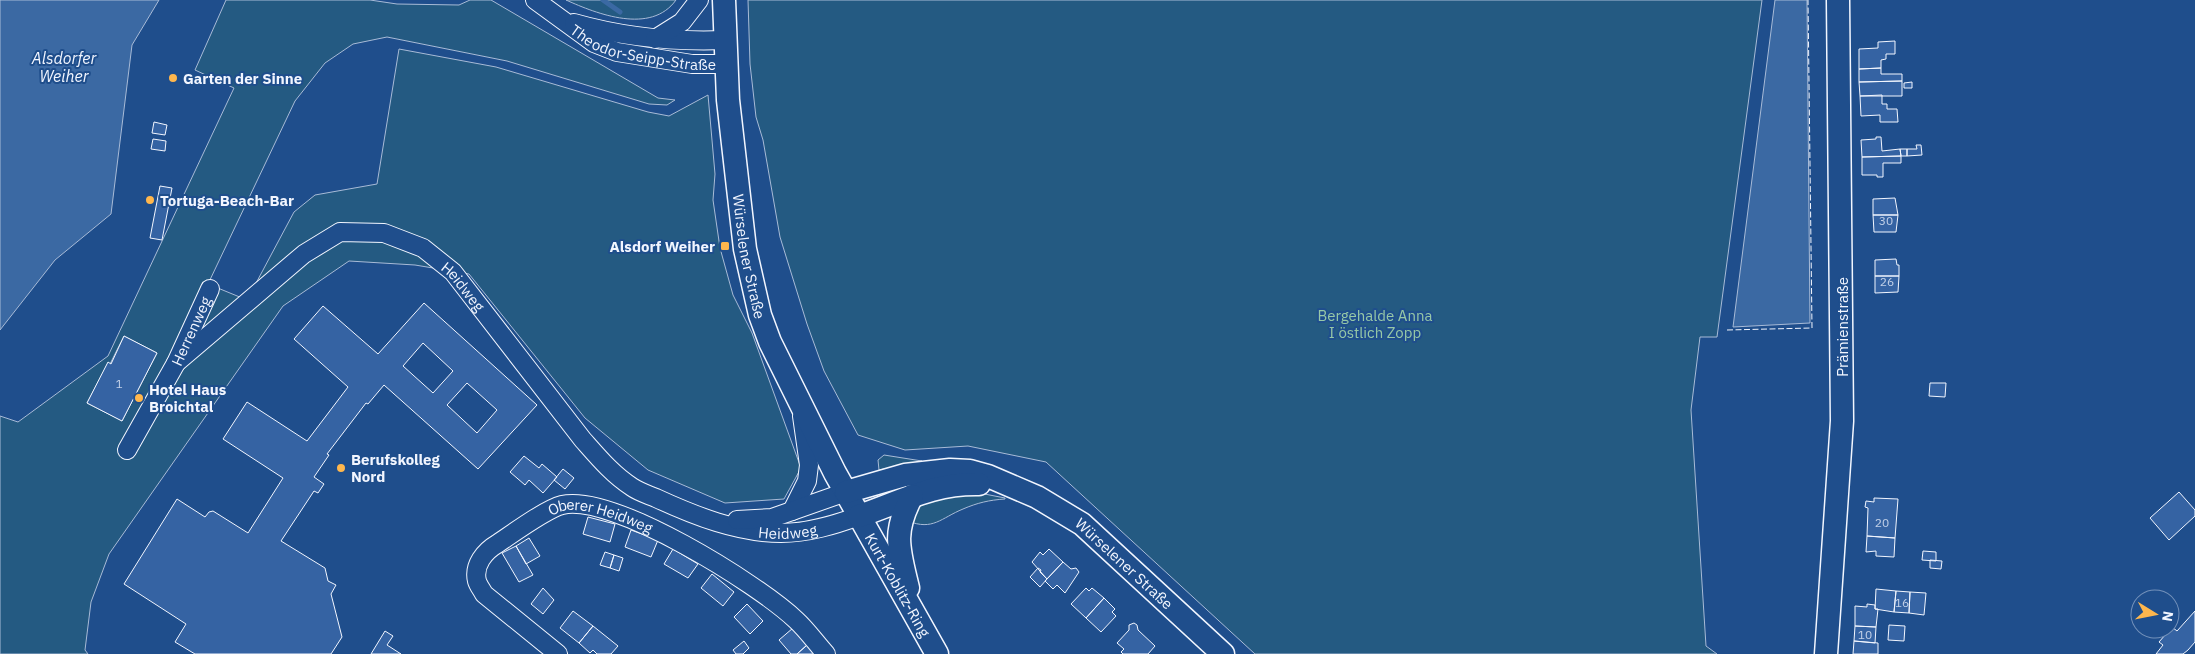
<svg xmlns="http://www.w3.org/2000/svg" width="2195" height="654" viewBox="0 0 2195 654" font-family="'IBM Plex Sans',sans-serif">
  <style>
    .green { fill: #245a82; stroke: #a8bbd7; fill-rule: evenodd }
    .water { fill: #3b69a3; stroke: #a8bbd7 }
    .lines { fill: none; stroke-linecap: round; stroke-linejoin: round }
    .stream { stroke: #3b69a3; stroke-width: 5 }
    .building { fill: #3563a3; stroke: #f2f6ff; fill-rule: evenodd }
    .minor-casing { stroke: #f2f6ff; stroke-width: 20 }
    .major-casing { stroke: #f2f6ff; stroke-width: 25 }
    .minor { stroke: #1f4e8c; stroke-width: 18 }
    .major { stroke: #1f4e8c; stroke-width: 22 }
    .fence { stroke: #f2f6ff; stroke-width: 1; stroke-dasharray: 6 2.5; stroke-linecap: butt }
    .poi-dot { fill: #ffb74d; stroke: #1f4e8c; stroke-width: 2 }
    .labels { text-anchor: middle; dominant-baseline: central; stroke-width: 4; stroke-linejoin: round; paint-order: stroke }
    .number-label { font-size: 12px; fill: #c3d1e8 }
    .street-label { font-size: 15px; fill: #f2f6ff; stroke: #1f4e8c }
    .poi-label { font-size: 15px; font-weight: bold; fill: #f2f6ff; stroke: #1f4e8c; text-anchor: start }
    .park-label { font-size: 15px; fill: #97c8a6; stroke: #1f4e8c }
    .water-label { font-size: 16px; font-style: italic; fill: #f2f6ff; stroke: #1f4e8c }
  </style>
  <rect width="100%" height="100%" fill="#1f4e8c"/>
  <path class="green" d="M226,0H370L397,4L459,5L470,0H491L658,98L675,100L667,105L649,104L507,61L387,37L353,44L325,63L295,101L208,284L247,300L294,212L315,195L377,184L399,49L496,67L648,112L669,116L708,95L715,174L713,200L720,248L733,295L752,333L801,468L784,499L725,503L648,470L585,418L469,274L415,265L349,261L283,306L109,554L91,602L85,650L88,654H0V416L18,422L108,356L234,88L195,70ZM124,336L157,353L122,421L87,403L108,363L110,364Z
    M566,0H676C651,35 597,14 566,0Z
    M748,0H1762L1717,337H1700L1691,410L1706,646L1717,654H1255L1046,462L968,446L905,450L858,435L824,371L807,324L780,237L763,140L756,117L750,64Z
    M884,455L922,461L879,470L878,460Z
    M964,490L1005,498V499C989,500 977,503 963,509C941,518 933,531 908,521L921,503Z"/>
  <path class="water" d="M0,0H159L132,45L111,214L55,260L0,330Z
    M1775,0H1807L1810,323L1733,327Z"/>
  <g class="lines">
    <path class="stream" d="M603,0L620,12"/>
  </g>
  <path class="building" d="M1895,41V54H1886V59L1881,60V68L1859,69V49L1878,48V42Z
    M1881,68V74H1902V81L1859,82V69Z
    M1902,81V96H1860L1859,82Z
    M1912,82V88H1904V83Z
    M1882,95V104H1887V109H1897L1898,122H1880V115L1861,116L1860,96Z
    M154,122L167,125L165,135L152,133Z
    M1876,137H1881L1882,151L1900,149L1901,156L1862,157L1861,140L1876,139Z
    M153,139L166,141L165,151L151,149Z
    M1916,145H1921L1922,155L1907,156V149H1917Z
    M1900,149H1907V156H1901Z
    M1901,156V163H1883V177H1877V175H1862V157Z
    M160,186L172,188L162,240L150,238Z
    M1895,198L1898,215H1873V199Z
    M1873,215H1898L1896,232H1874Z
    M1896,259L1897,265H1899V276H1875V260Z
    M1875,276H1899L1898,292L1875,293Z
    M424,303L537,405L478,469L384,385L368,404L366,403L327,454L329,455L314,477L324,484L318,493L314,491L281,541L325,568L328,581L336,585L331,594L342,637L331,654H195L175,642L186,624L124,584L177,499L205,517L209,512L213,511L248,533L283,478L223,439L247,402L307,441L348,387L294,339L323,306L378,354ZM423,343L453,371L433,393L403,366ZM467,383L497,410L477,433L447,405Z
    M124,336L157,353L122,421L87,403L108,362L111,364Z
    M1930,383H1946L1945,397L1929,396Z
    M524,456L539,468L542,464L557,477L543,493L529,480L525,485L510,472Z
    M563,469L574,478L565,489L554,480Z
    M2179,492L2195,510V516L2169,540L2150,518Z
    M1874,498L1898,499L1895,538L1867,536L1868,508L1865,507L1866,501L1874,502Z
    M588,517L615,524L610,542L583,534Z
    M631,530L658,540L651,557L625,547Z
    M1867,536L1895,538L1894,557L1876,556V551L1866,552Z
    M529,538L540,556L526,564L516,546Z
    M516,546L533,575L519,582L502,553Z
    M673,549L698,564L688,578L664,564Z
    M1049,549L1063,562L1047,579L1032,562L1040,552L1043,555Z
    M1923,551L1936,552V561L1922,560Z
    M605,552L614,555L610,568L600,565Z
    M614,555L623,558L619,571L610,568Z
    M1930,560L1942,561L1941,569L1930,568Z
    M1063,562L1071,569L1076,568L1079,572L1065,593L1057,585L1053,589L1045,581Z
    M1038,568L1041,570L1040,572L1047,579L1040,587L1030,577Z
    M712,574L734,592L723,606L701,588Z
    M543,588L554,600L543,614L531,604Z
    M1086,588L1089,591L1092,588L1104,598L1086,618L1071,604Z
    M1876,589L1896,591L1894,612L1875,609Z
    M1896,591L1910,592L1909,613L1894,612Z
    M1910,592L1926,593L1924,615L1909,613Z
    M1104,598L1115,609L1112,612L1116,616L1101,632L1086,618Z
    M747,604L763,621L750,634L734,617Z
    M1867,604L1875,605V609H1878L1876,627L1855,626V606L1867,607Z
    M573,611L593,626L579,643L560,628Z
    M2195,611V642L2188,650L2183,654H2156L2163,645L2159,642L2172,627L2177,631Z
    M1134,623L1137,625L1138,630L1155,646L1148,654H1123L1121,652L1124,649L1117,643L1129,630V625Z
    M1889,625L1905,626L1904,641L1888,640Z
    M593,626L618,646L611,654H597L593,650L590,653L579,643Z
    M1855,626L1876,627L1875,643L1854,641Z
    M793,628L807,645L797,654H791L779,640Z
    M385,631L393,636L387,645L401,654H371Z
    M744,641L749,648L743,654H736L733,650Z
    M1854,641L1878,643V654H1853Z
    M807,645L815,654H797Z"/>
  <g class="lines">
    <defs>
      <g id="minor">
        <path id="s1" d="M535,0L594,43L617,52L692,64H726"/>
        <path d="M574,23C623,37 673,42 725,40"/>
        <path d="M655,39L682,22L699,0"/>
        <path id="s2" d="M176,363L304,254L340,232L384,233L423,248L453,272L583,440C598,457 613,475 632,487C639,492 649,495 656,498C695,516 738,533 781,533C808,533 834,525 859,516"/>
        <path id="s3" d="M127,450L176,363L210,289"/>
        <path d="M792,511L807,481L809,465L802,416"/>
        <path d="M737,520L772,518L846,492"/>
        <path id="s4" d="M558,654L484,594C482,590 478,585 477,581C473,565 485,551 497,544C512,534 546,509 562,505C613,493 758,584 796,620C807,630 816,643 826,654"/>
      </g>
      <g id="major">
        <path id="s5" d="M724,0L728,100L745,249L760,315L770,342L835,473L937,654"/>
        <path id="s6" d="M846,492L905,475L950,470L970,471L988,476L1037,497L1082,524L1223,654"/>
        <path d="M859,516C901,502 932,483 979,484"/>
        <path d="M908,588C899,550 892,533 912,496"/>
        <path d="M1826,654L1842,421L1838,0"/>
      </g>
    </defs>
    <use href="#minor" class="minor-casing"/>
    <use href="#major" class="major-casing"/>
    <use href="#minor" class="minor"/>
    <use href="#major" class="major"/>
    <path class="fence" d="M1727,330L1812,328L1808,0"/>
  </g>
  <g class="poi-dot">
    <circle cx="173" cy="78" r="5"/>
    <circle cx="150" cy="200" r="5"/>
    <rect x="720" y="241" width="10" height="10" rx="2.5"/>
    <circle cx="139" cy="398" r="5"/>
    <circle cx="341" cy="468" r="5"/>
  </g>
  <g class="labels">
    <g class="number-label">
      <text x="1886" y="220">30</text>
      <text x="1887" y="281">26</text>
      <text x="119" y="383">1</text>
      <text x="1882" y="522">20</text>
      <text x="1902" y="602">16</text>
      <text x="1865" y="634">10</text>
    </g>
    <g class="street-label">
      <text stroke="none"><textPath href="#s1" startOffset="122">Theodor-Seipp-Straße</textPath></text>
      <text stroke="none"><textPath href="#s5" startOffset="258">Würselener Straße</textPath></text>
      <text stroke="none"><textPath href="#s2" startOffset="352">Heidweg</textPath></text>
      <text transform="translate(1842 327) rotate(-90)">Prämienstraße</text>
      <text stroke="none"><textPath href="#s3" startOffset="135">Herrenweg</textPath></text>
      <text stroke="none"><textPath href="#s4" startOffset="271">Oberer Heidweg</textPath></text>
      <text stroke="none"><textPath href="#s2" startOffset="779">Heidweg</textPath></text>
      <text stroke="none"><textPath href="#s6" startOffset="309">Würselener Straße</textPath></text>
      <text stroke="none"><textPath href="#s5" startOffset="621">Kurt-Koblitz-Ring</textPath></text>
    </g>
    <g class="poi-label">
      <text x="183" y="78">Garten der Sinne</text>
      <text x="160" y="200">Tortuga-Beach-Bar</text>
      <text x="715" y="246" text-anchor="end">Alsdorf Weiher</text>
      <text x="149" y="389">Hotel Haus<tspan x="149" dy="17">Broichtal</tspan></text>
      <text x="351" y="459">Berufskolleg<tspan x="351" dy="17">Nord</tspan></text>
    </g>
    <g class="park-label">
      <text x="1375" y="315">Bergehalde Anna<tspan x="1375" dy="17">I östlich Zopp</tspan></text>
    </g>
    <g class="water-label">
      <text x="64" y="58">Alsdorfer<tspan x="64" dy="18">Weiher</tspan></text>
    </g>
  </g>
  <g transform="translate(2155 614) rotate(100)"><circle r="24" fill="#1f4e8c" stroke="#7391ba"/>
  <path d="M0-4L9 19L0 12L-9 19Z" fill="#ffb74d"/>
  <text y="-8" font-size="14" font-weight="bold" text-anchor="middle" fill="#f2f6ff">N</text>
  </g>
</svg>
